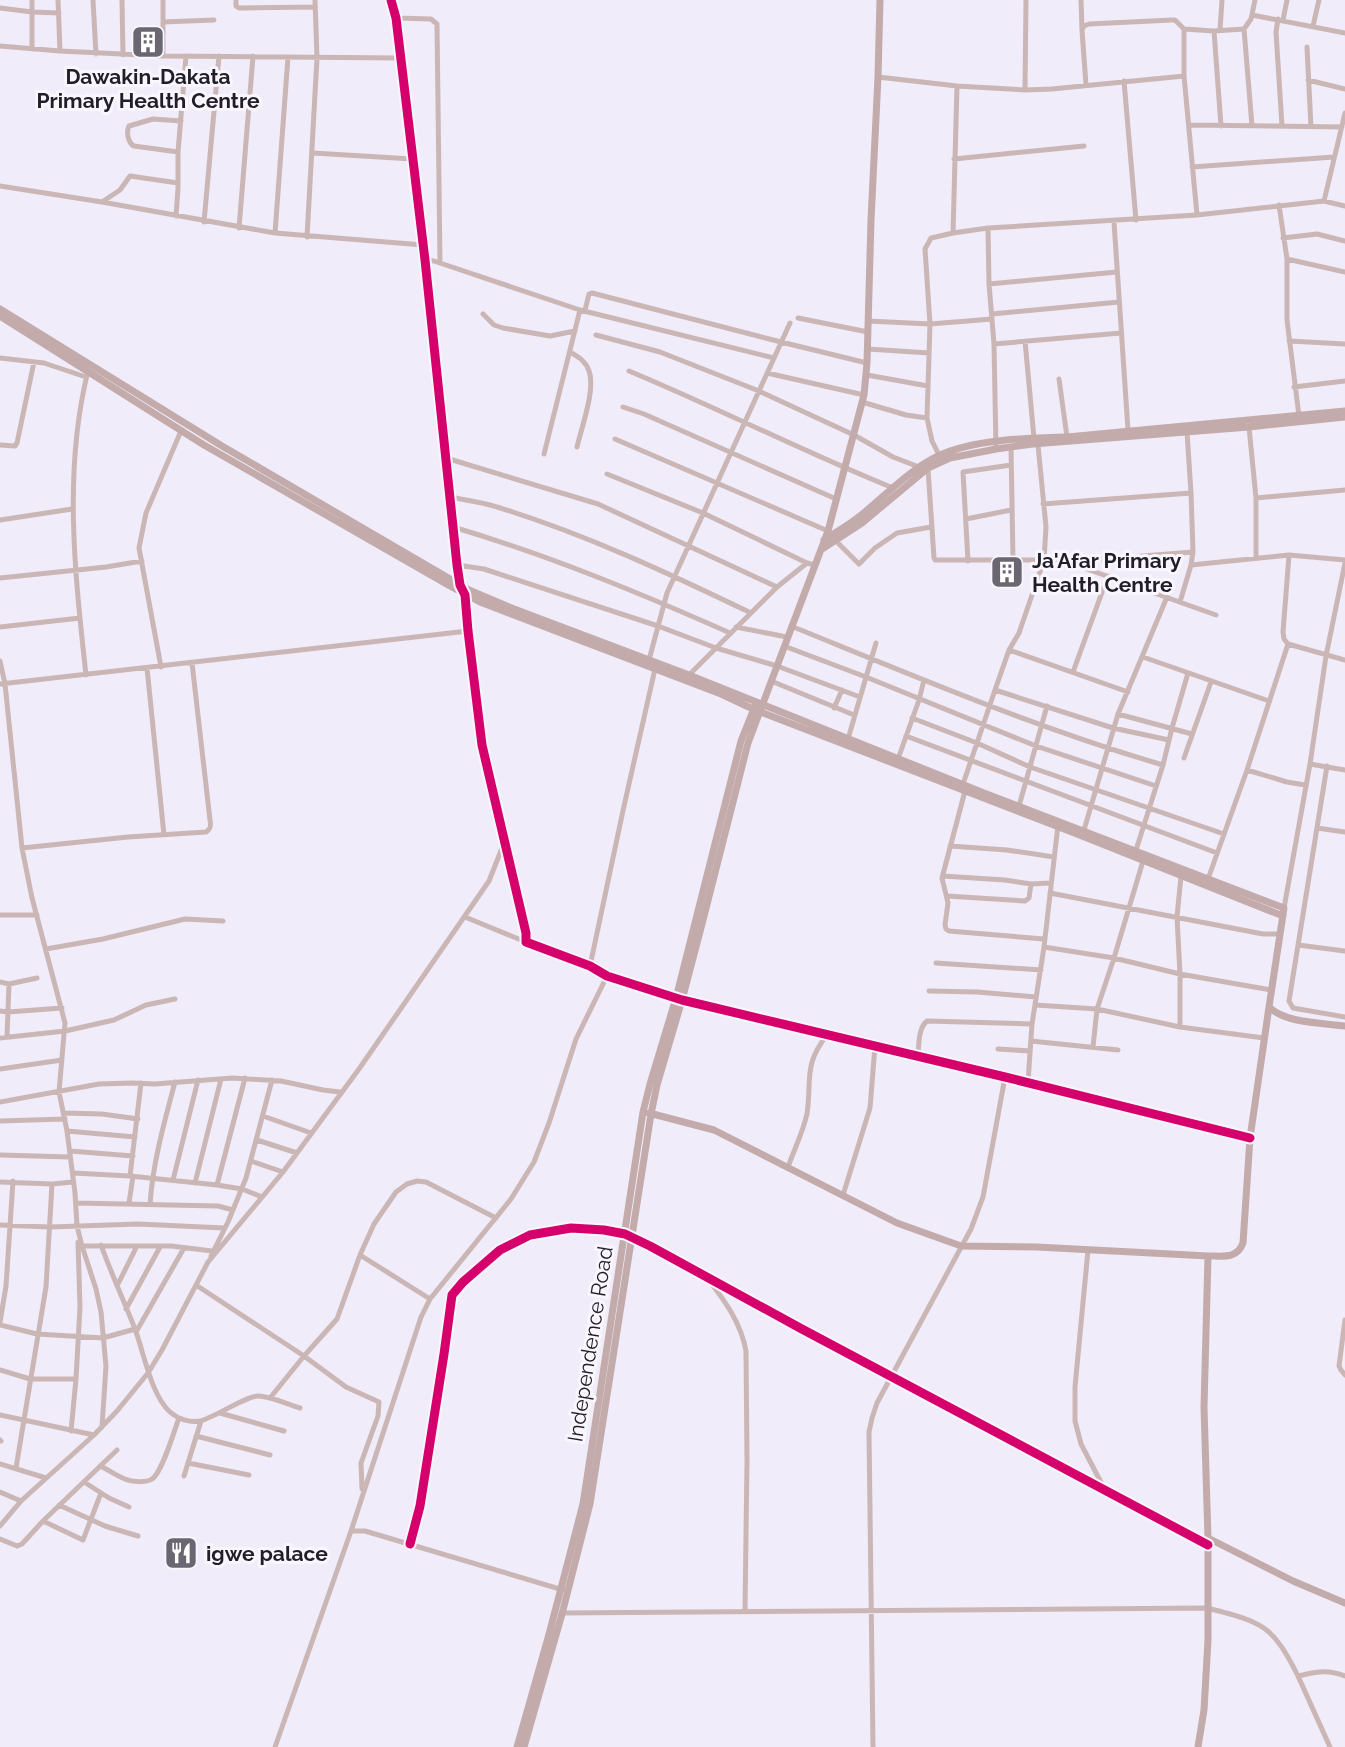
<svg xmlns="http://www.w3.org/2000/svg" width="1345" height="1747" viewBox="0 0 1345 1747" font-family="Raleway,sans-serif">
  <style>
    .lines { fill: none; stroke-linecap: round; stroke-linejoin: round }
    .street { stroke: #cbb6b6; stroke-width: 5 }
    .secondary { stroke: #c3abab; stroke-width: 7 }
    .cycleway-casing { stroke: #f9f7fd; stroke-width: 13 }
    .cycleway { stroke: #d6006c; stroke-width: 9 }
    .labels { text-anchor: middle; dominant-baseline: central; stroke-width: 6; stroke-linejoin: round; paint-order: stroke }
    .poi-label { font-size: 21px; font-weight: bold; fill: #221e29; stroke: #f9f7fd; text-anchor: start }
    .street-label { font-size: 21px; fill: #221e29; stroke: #f9f7fd }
  </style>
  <rect width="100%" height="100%" fill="#f0ecf9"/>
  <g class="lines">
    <path class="street" d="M58,0L60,51
      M93,0L96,54
      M122,0L123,55
      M163,0V56
      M236,0V6L239,8L315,7
      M391,0L396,18L425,260L460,584
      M1081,0L1082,30
      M0,8L32,12L59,13
      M1252,15L1345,33
      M396,18L431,19L437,24L440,263
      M1278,19L1276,32L1282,126
      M1283,20L1287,0
      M163,22L214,20
      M1313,26L1319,0
      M1184,29V76L1197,215
      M1244,29L1252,126
      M1220,30L1222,0
      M1214,31L1221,126
      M0,46L60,51L163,56L400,58
      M1307,47L1311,127
      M32,49V0
      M878,77L957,86L1025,90L1026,0
      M1308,80L1345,89
      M1124,81L1136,220
      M1086,85L1082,30L1084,26L1089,24L1172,20H1175L1184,29L1214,31L1244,29L1251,19L1255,0
      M957,86L953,233L988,228L1197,215L1324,201L1345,206
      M1025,90L1052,89L1184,76
      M1189,125L1342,127
      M178,152L134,146C128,143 126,132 129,126L153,119L181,121
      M313,153L412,159
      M954,159L1084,146
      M1192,167L1334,157
      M0,186L102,202L275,233L423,245
      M1324,201L1345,113
      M102,202L120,190L130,176L178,183
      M1279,205L1287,259V320L1299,416
      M176,216L178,189V152L186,56
      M204,222L219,56
      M1114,222L1128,430
      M239,228L253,56
      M988,228L989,284L994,344L996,449
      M275,233L288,57
      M307,237L317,58L315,0
      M1283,238L1317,234L1345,241
      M1287,259L1345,272
      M425,260L434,261L580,310L774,358
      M989,284L1117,272
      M585,310L589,294L592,293L781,342L867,363
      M483,314L494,325L503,328L550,336L575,331
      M992,314L1119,302
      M798,318L868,332
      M868,321L930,324L992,319
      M596,335L660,352L759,391L854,435L893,457L919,467
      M1025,341L1034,438
      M1289,341L1345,344
      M994,344L1121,333
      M868,349L929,353
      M570,352C578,357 586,361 589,371C596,389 581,429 577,447
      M0,358L44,363L86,377
      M629,371C718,408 804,452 893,488
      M767,373L864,395
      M867,375L928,386
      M1059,379L1067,437
      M1294,387L1345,381
      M862,402L906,415L927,418
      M623,407L644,414L836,499
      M1249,427L1256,498V558
      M615,439L828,531
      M0,445L15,446L17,443L34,362
      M1011,447L1013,560
      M544,454L580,310
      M939,455L932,441L927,418L930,324L925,249L931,238L953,233
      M446,458L598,504L777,587
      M928,469L934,558L935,560H1044L1067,562L1193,552
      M607,474L703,513L807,563
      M450,497C465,500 482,502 497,507C585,534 668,573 751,613
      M1256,498L1345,490
      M1043,504L1191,493
      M966,519L1011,510
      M0,520L72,509
      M453,527C548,555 640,593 730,633
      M835,540L859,564L875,548L897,533L931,527
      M1289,555L1283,632L1284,639L1288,644L1345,660
      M968,561L963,472L1011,465
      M1070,563L1216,615
      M457,565L484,569L658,626L716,648L777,666L860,697
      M1191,565L1289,555L1345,560
      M0,578L106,567L142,561
      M464,593L482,745L526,933V942L590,966L607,976L682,1000L1005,1077L1250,1138
      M1180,602L1191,565L1193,552L1191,493L1187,432
      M791,626C914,676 1036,728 1163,765
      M0,627L80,618
      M736,627L787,637
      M784,646L866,677L1036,746L1156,786
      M1009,650L1128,692
      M1143,657L1269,701
      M649,660L667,593L790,323
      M0,661L5,684L22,848L32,898L65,1023L59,1092L67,1131L75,1193L77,1226L82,1246L96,1289L101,1312L106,1366L102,1427
      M161,667L139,548L146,513L181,431
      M147,668L164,835
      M1073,672L1108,576
      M86,675C75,574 63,471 88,371
      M689,675L777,587L807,563L815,565
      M771,681L854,715
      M0,684L468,631
      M995,690L1113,728L1169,740
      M834,708L842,690
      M1118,714L1192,734
      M912,718L977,743L1030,767L1224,834
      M906,736L1217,853
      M848,739L876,643
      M1184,758L1211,682
      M898,759L919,700L924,680
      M1310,764L1345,770
      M1327,766L1289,1001L1293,1008L1345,1017
      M1247,770L1287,782L1305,785
      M963,784L995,690L1009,650L1019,633L1044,560L1046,527L1038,445
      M965,791L942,878L948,903L945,925L946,929L949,931L1044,939
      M1019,806L1047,706
      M1317,828L1345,832
      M1084,830L1118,714L1167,597
      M950,846L1007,850L1054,857
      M22,848L128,837L206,832C211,829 211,825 210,820L192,663
      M1136,850L1163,765L1172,728L1188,673
      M943,876L1005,880L1031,884L1050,883
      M1208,879L1247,770L1288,644
      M1050,893L1263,934H1280
      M947,896L1025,901L1029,898L1031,884
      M1284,908L1310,764L1326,656L1345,563
      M0,915H37
      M465,917L526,942
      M1298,945L1345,951
      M1044,947L1114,958L1180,974L1271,990
      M46,949L103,939L185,919L223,921
      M936,963L1041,970
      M590,966L624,806L655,669
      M0,982L9,984L37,978
      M929,991L977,992L1036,997
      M1035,1005L1097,1009L1180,1027L1264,1038
      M0,1011L8,1012L62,1008
      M1180,1027V974L1177,917L1181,876
      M7,1037L9,984
      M0,1038L65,1031L114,1020L146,1005L175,999
      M1031,1041L1118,1050
      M1093,1047L1097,1009L1114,958L1143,861
      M998,1049L1030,1051
      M918,1056C919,1045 918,1028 927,1021L1032,1024
      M0,1069L62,1060
      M1028,1082L1032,1024L1044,947L1058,825
      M0,1102L99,1084L132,1083L155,1084L232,1078L281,1081L323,1090L340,1092
      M63,1113L102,1114L138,1119
      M263,1116L311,1133
      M0,1121L65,1119
      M67,1131L135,1137
      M257,1140L297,1153
      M70,1151L133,1156
      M0,1155L70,1157
      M251,1161L283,1172
      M788,1167C794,1150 803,1132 807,1114C812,1080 803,1065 827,1035
      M73,1173L130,1176L217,1185L242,1189L262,1197
      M130,1176L141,1083
      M173,1180L198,1080
      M0,1182L52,1184L73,1182
      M195,1183L221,1079
      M217,1185L245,1078
      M843,1195L870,1108L875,1046
      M76,1203L218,1206L233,1210
      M129,1203L133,1176
      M150,1204C153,1162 164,1123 175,1082
      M0,1225L50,1227L138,1224L224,1228
      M101,1245C111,1273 124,1301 135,1329C144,1353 151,1395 170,1412C178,1419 190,1423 200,1421C216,1417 247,1395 259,1396C273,1397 286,1404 300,1408
      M82,1246H171L212,1251
      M1088,1250L1075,1387V1421L1081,1444L1105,1490
      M360,1255L430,1299
      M211,1256L228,1222L246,1178L272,1080
      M708,1279C725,1301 741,1323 746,1351L747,1460L745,1612
      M196,1285L304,1356L346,1387L379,1402L378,1416L361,1463L362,1489
      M117,1286L137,1246
      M126,1309L160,1247
      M1345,1320L1339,1366L1341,1370L1345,1375
      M0,1322L6,1286L13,1181
      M0,1325L37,1334L103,1338L135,1329
      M136,1332L184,1248
      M0,1370L30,1379H76
      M270,1398L304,1356L337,1319L360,1255L374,1224L396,1192L407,1184L417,1181L426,1182L496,1218
      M220,1413L284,1431
      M0,1415L94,1435
      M71,1431L76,1379L80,1307L78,1242
      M196,1436L270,1455
      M0,1440L1,1441
      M188,1463L249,1475
      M0,1464L46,1478
      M100,1466C109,1470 117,1476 125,1479C132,1482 146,1483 152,1479C162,1473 174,1431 179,1418
      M16,1468L46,1287L52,1184
      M184,1476L201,1421
      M84,1482L109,1498L129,1507
      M0,1492L21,1501
      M59,1505L105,1526L138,1536
      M43,1521L83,1540L101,1493
      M0,1526L21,1501L94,1435L117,1411L148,1373L162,1350L208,1262L283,1172L359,1069L489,881L504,843
      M351,1531H365L563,1590
      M0,1539L17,1546L22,1544L43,1521L117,1450
      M410,1544L420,1506L444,1354L452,1295L463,1282L500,1250L530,1235L571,1228L604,1230L625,1234L650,1246L800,1328L1208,1545
      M561,1613L1207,1608C1262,1622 1272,1624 1298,1676C1317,1672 1326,1669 1345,1676
      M1298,1676L1330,1747
      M275,1747L351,1531L421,1317L430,1299L511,1199L534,1162L549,1123L576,1039L607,976
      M873,1747L869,1432L872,1418L877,1403L971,1229L983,1197L1005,1077"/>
    <path class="secondary" d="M0,309L222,446L469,590L509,607L689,675L984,793L1284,908L1269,1007C1284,1023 1323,1023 1345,1026
      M0,316L204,445L450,586L480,602L721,694L753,709L1077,834L1283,916
      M824,540C836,532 849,525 860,516C885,496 909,470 938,456C973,439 1028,438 1067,437L1345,411
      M822,549L862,523L928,468L950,458L996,449L1033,444L1249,427L1345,417
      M649,1113L714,1130L897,1223L961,1246L1037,1247L1208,1256C1224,1256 1237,1259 1243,1243L1250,1138L1269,1007
      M1208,1538L1293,1581L1345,1603
      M517,1747L548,1638L583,1504L643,1112L650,1084L676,998L741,741L755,706
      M524,1747L562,1614L590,1504L651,1114L657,1085L682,1000L703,920L748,743L828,531L864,395L867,363L871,220L878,77L880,0
      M1198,1747L1204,1710L1208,1640V1538L1204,1407L1208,1256"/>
    <defs>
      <path id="cycleway" d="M391,0L396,18L425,260L457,565L460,585L465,595L468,631L482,745L526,933V942L590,966L607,976L682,1000L1005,1077L1250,1138
        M410,1544L420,1506L444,1354L452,1295L463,1282L500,1250L530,1235L571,1228L604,1230L625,1234L650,1246L800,1328L1208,1545"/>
    </defs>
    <use href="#cycleway" class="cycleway-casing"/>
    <use href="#cycleway" class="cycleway"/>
  </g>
  <defs>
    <symbol id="building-square" viewBox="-11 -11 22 22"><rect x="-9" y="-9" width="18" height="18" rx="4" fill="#6a6672" stroke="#f9f7fd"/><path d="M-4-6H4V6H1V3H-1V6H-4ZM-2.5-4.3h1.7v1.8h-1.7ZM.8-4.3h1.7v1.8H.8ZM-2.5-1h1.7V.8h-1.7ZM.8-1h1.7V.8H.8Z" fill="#fff"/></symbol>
    <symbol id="restaurant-square" viewBox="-11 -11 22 22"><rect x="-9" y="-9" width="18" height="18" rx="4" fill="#6a6672" stroke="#f9f7fd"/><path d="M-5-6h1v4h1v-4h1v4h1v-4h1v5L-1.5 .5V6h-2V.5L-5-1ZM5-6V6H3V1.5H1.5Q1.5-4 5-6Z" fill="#fff"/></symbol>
  </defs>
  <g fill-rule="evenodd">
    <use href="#building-square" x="129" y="23" width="38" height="38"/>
    <use href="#building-square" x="988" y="553" width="38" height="38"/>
    <use href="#restaurant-square" x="162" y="1534" width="38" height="38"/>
  </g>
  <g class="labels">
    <g class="poi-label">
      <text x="148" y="76" text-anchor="middle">Dawakin-Dakata<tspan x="148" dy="24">Primary Health Centre</tspan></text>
      <text x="1032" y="560">Ja'Afar Primary<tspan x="1032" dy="24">Health Centre</tspan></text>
      <text x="206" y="1553">igwe palace</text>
    </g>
    <g class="street-label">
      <text transform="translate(590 1344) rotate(-81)">Independence Road</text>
    </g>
  </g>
</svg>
